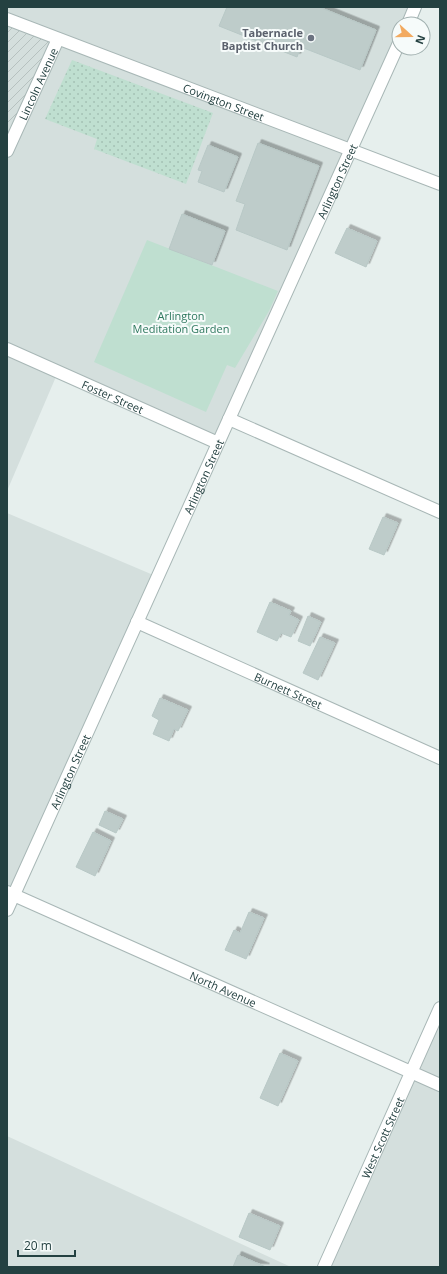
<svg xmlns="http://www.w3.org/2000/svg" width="447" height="1274" viewBox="0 0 447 1274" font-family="'Open Sans',sans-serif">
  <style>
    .built { fill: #d4dfdd }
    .industrial { fill: url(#industrial-furrows) }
    .grass { fill: url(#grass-dots) }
    .garden { fill: #bfdfd0 }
    .building { fill: #beccca; stroke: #b8c8c6; filter: url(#shadow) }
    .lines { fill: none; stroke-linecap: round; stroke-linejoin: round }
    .street-casing { stroke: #a8b7b6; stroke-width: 14 }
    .street { stroke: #fff; stroke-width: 12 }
    .worship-dot { fill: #6b7280; stroke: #f6fbfa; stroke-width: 1.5 }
    .labels { text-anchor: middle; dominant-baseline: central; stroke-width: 4; stroke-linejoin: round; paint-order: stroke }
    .worship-label { font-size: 11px; font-weight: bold; fill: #5b616d; stroke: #f6fbfa; text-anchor: end }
    .street-label { font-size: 11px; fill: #244141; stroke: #f6fbfa }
    .park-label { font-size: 11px; fill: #2e785e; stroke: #f6fbfa }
  </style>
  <defs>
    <pattern id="industrial-furrows" width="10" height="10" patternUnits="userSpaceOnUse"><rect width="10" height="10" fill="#d4dfdd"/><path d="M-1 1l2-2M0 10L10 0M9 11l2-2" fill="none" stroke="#b6c1bf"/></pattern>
    <pattern id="grass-dots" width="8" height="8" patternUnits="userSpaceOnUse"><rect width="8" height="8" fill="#bfdfd0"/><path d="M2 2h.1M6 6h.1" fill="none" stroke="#a4c1b4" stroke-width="1.8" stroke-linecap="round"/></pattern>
    <filter id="shadow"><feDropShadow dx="3.5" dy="-3.5" stdDeviation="0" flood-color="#0004"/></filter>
  </defs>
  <rect width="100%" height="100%" fill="#e6efed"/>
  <path class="built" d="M7,7H415L408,24H399V43L218,443L58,372L7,491Z
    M7,513L158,577L7,910Z
    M440,1008V1267H324Z
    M7,1136L291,1267H7Z"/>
  <path class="industrial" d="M7,19L58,39L7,151Z"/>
  <path class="grass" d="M72,60L213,113L186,184L94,149L97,139L45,119Z"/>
  <path class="garden" d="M147,240L278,291L269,311L235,368L227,365L206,412L94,362Z"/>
  <path class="building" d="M227,7H319L376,30L360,70L301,47L297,57L219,26Z
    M258,143L319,166L287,250L236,230L245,204L236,201Z
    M208,145L238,157L224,192L198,182L202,171L198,170Z
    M182,214L225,231L212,265L169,249Z
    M347,228L377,241L366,267L335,253Z
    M383,517L398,523L384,555L369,549Z
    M270,602L291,611L289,615L299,620L291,637L281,633L277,641L257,632Z
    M308,616L321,622L310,646L298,641Z
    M320,637L335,643L318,680L303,673Z
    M160,698L188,710L178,731L174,729L169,741L153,734L159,720L152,716Z
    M105,811L123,819L116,833L99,825Z
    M93,832L111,841L95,876L76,867Z
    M249,912L264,918L246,959L225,950L234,930L240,933Z
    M280,1053L298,1061L278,1106L260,1098Z
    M249,1213L280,1226L270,1250L239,1237Z
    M238,1255L266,1267H233Z"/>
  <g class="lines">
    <defs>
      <g id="street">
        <path id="s1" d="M7,19L440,184"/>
        <path d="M408,24L415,7"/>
        <path id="s2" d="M7,151L58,39"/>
        <path id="s3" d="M7,349L218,443"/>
        <path d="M229,419L440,512"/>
        <path id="s4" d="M137,622L440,758"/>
        <path id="s5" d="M7,892L440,1085"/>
        <path id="s6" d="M7,910L399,43"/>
        <path id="s7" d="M324,1267L440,1008"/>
      </g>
    </defs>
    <use href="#street" class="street-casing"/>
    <use href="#street" class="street"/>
  </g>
  <circle class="worship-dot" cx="311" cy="38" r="4"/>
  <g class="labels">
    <g class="worship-label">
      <text x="303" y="32">Tabernacle<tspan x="303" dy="13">Baptist Church</tspan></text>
    </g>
    <g class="street-label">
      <text stroke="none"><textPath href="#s2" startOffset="74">Lincoln Avenue</textPath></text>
      <text stroke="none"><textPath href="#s1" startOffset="232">Covington Street</textPath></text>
      <text stroke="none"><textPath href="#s6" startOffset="800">Arlington Street</textPath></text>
      <text stroke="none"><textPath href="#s3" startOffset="116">Foster Street</textPath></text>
      <text stroke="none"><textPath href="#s6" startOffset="476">Arlington Street</textPath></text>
      <text stroke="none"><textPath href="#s4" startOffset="166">Burnett Street</textPath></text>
      <text stroke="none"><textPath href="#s6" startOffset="152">Arlington Street</textPath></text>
      <text stroke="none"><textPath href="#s5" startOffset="237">North Avenue</textPath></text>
      <text stroke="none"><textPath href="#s7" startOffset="142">West Scott Street</textPath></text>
    </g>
    <g class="park-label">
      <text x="181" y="315">Arlington<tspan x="181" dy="13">Meditation Garden</tspan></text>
    </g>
  </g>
  <rect width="447" height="1274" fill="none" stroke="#244141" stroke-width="16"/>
  <g transform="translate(411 36) rotate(111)"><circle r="19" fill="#f6fbfa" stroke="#a2b1b0"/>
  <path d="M0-3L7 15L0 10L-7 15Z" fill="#f2aa60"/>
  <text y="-6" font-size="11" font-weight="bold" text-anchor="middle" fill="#244141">N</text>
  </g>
  <path d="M18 1250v6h57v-6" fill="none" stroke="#244141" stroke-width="2"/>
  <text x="24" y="1250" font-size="12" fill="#244141" stroke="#f6fbfa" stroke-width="3" paint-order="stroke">20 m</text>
</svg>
